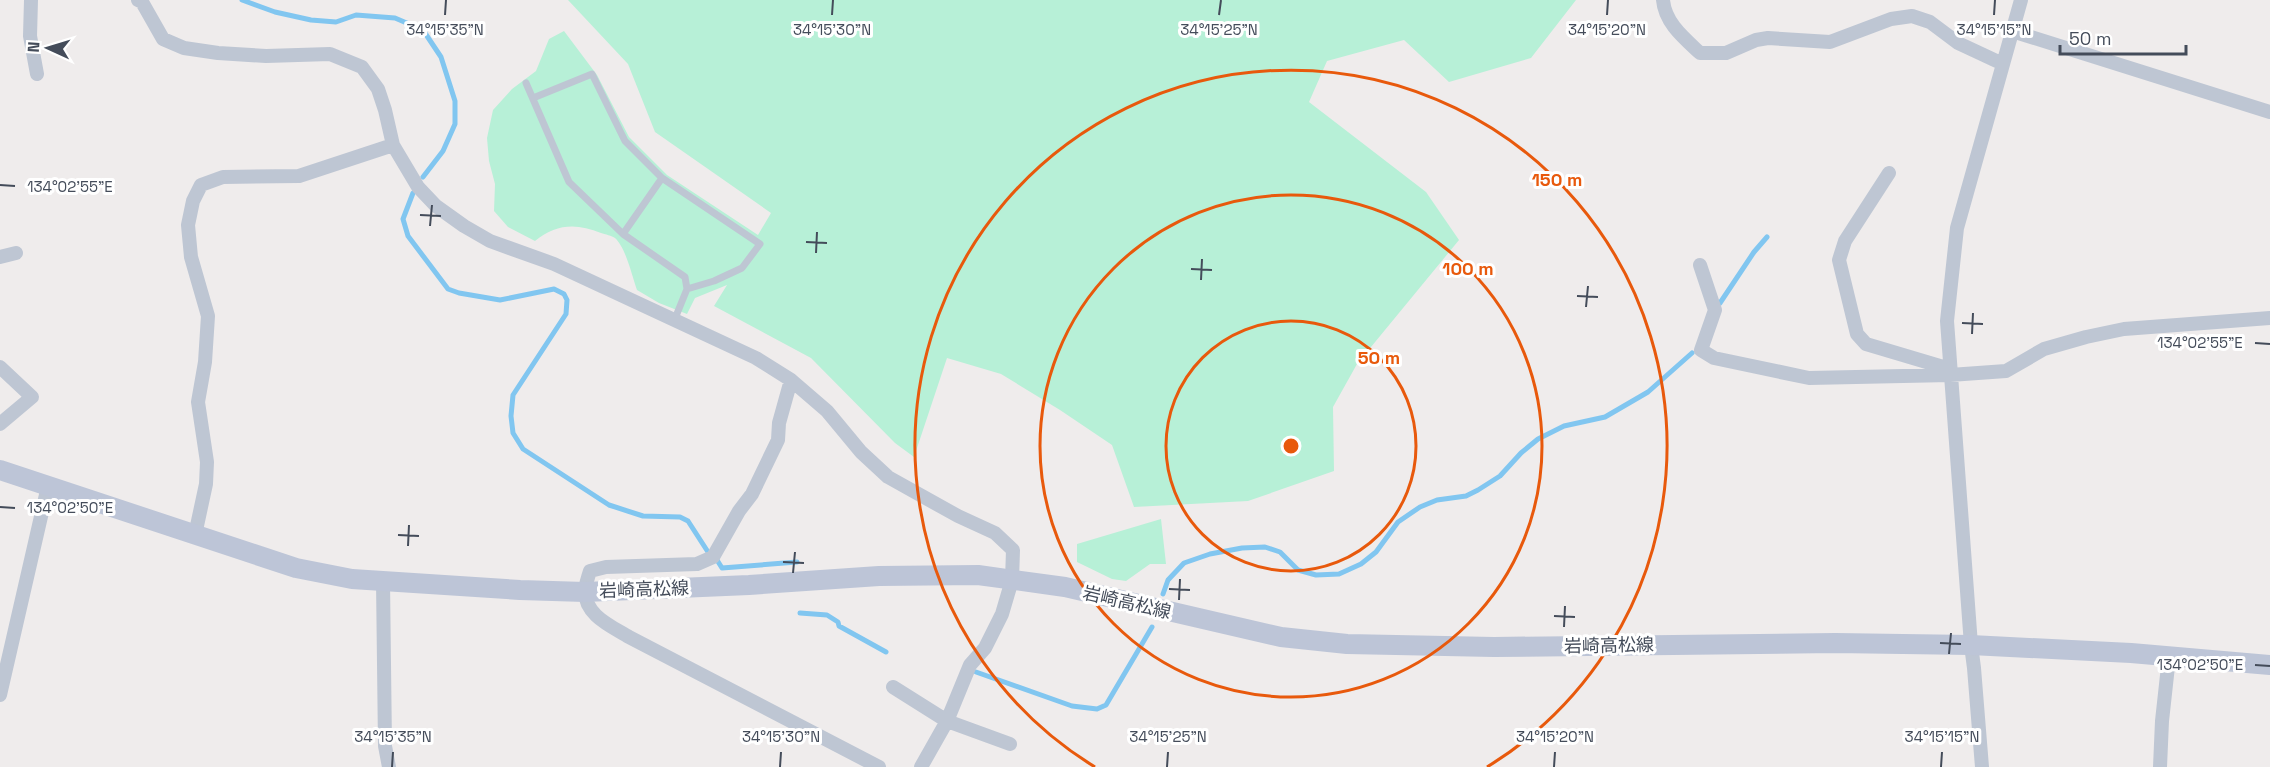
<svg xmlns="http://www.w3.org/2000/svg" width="2270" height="767" viewBox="0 0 2270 767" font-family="'Space Grotesk','Noto Sans JP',sans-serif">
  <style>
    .green { fill: #b7f0d7 }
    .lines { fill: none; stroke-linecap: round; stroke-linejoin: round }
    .stream { stroke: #81c6f0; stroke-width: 5 }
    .service { stroke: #bec6d3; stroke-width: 7 }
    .minor { stroke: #bec6d3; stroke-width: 14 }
    .secondary { stroke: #bdc5d7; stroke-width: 20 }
    .ticks { fill: none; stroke: #444c5a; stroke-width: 2 }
    .ring { fill: none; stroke: #e8590c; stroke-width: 3 }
    .labels { text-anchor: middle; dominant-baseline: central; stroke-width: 6; stroke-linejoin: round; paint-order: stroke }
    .street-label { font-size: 18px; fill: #444c5a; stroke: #fff }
    .ticks-label { font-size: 15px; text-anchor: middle; fill: #444c5a; stroke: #fff; stroke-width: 6; stroke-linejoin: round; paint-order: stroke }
    .centre { fill: #e8590c; stroke: #fff; stroke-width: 3 }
    .ring-label { font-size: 18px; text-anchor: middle; font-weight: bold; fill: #e8590c; stroke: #fff; stroke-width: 6; stroke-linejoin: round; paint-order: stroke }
  </style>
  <rect width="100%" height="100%" fill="#efecec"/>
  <path class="green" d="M568,0H1576L1531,58L1449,82L1404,40L1327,61L1309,102L1426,192L1459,240L1357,364L1333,407L1334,471L1248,501L1134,507L1112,445L1060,410L1001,374L947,358L914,457L895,443L811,358L714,306L727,285L695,298L687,314L659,303L637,290C632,276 626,248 615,238C612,236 605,234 601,233C576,223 556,224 535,241L508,227L494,211L495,184L489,161L487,138L493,110L512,89L536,71L549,39L564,31L597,75L629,137L667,175L758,235L771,213L655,132L628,64Z
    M1161,519L1166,564H1150L1126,581L1112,579L1077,562V544Z"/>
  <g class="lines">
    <path class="stream" d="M242,0L275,12L311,20L336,22L356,15L395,18L423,30L441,57L455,101V124L443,151L423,177
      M413,193L403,219L408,236L448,289L459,293L500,300L554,289L564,294L567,300L566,314L513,395L511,416L513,433L523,449L609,505L643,516L680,517L688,521L708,552
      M1720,303L1754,252L1767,237
      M717,560L722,568L797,562
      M1163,594L1168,580L1184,563L1210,554L1242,548L1265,547L1280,552L1298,570L1316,575L1339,574L1361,564L1376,552L1398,522L1420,507L1437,500L1466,496L1478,490L1500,476L1521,453L1538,439L1564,426L1605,417L1648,392L1692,353
      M800,613L827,615L838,622L839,626L886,652
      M976,672L1072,706L1097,709L1106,705L1152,627"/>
    <path class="service" d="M526,83L569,182L623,234L685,277L687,289L674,321
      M533,98L592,74L625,141L662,178L760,244L742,268L714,281L687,289
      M623,234L662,178"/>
    <path class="minor" d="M31,0L30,36L37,74
      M138,0L142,2L163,39L184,48L218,53L266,56L330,54L362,67L378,89L385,110L393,145L418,187L436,206L464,226L490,241L554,264L756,358L791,380L827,411L861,452L888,477L958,516L995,533L1013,550L1012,580L1002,614L985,648L970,665L947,721L921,767
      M1663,0C1665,23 1684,38 1700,53H1726L1756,40L1768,38L1830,42L1891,19L1912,16L1930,22L1958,43L2003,64
      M2012,31L2270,112
      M1889,173L1845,241L1839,260L1857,334L1866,344L1950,369
      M0,257L16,253
      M1700,265L1715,310L1701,350L1714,358L1809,378L1950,375L2006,371L2044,349L2086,337L2124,329L2270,318
      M0,367L32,397L0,424
      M791,380L779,423L778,440L752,494L739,511L713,557L697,564L606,567L590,571C588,577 586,584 585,590C584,615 611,626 629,637L879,767
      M195,535L206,484L207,462L198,402L205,362L208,316L191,257L188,225L193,201L201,185L223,177L299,176L393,145
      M383,581L385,746L389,767
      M893,687L947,721L1010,744
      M0,695L48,486
      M1982,767L1974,668L1971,645L1947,321L1957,228L2021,0
      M2160,767L2162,721L2169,657"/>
    <path class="secondary" d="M0,470L296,568L352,579L520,590L585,592L749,585L879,576L978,575L1065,587L1281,637L1347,644L1494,647L1835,643L1971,645L2131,653L2270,665"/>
  </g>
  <path class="ticks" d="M445,15L446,0M832,15L833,0M1219,15L1221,0M1607,15L1608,0M1994,15L1995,0M0,185L15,186M420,215L441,216M430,226L432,205M806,242L827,243M816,253L817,232M1191,269L1212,270M1201,280L1202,259M1577,296L1598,297M1586,307L1588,286M1962,323L1983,324M1972,334L1973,313M2255,343L2270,344M0,507L15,508M398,535L419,536M408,546L409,525M783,562L804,563M793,573L795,552M1169,589L1190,590M1179,600L1180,579M1554,616L1575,617M1564,627L1565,606M1940,643L1961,644M1949,654L1951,633M2255,665L2270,666M392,767L393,752M780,767L781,752M1167,767L1168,752M1554,767L1555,752M1941,767L1942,752"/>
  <g class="ring">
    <circle cx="1291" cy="446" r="125"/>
    <circle cx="1291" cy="446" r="251"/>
    <path d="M1095 767A376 376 0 1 1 1487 767"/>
  </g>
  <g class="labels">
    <g class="street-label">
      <text transform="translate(644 589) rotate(-2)">岩崎高松線</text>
      <text transform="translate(1127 602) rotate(13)">岩崎高松線</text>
      <text transform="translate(1609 645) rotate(-1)">岩崎高松線</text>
    </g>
  </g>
  <g class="ticks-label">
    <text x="445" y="35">34°15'35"N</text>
    <text x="832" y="35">34°15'30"N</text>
    <text x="1219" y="35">34°15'25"N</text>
    <text x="1607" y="35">34°15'20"N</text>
    <text x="1994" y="35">34°15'15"N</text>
    <text x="70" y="192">134°02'55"E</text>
    <text x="2200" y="348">134°02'55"E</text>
    <text x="70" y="513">134°02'50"E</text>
    <text x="2200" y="670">134°02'50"E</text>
    <text x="393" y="742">34°15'35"N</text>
    <text x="781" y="742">34°15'30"N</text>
    <text x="1168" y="742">34°15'25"N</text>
    <text x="1555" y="742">34°15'20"N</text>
    <text x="1942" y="742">34°15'15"N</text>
  </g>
  <circle cx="1291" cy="446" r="9" class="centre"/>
  <g class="ring-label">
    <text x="1557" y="186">150 m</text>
    <text x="1468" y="275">100 m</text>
    <text x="1379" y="364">50 m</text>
  </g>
  <g transform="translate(48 48) rotate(274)" stroke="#ffffff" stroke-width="4.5" paint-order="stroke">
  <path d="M0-4.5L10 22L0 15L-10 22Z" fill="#444c5a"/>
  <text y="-9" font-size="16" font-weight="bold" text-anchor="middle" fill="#444c5a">N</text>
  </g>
  <path d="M2060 45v9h126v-9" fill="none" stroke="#444c5a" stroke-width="3"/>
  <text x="2069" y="45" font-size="18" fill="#444c5a" stroke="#ffffff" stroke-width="4.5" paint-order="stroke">50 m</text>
</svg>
